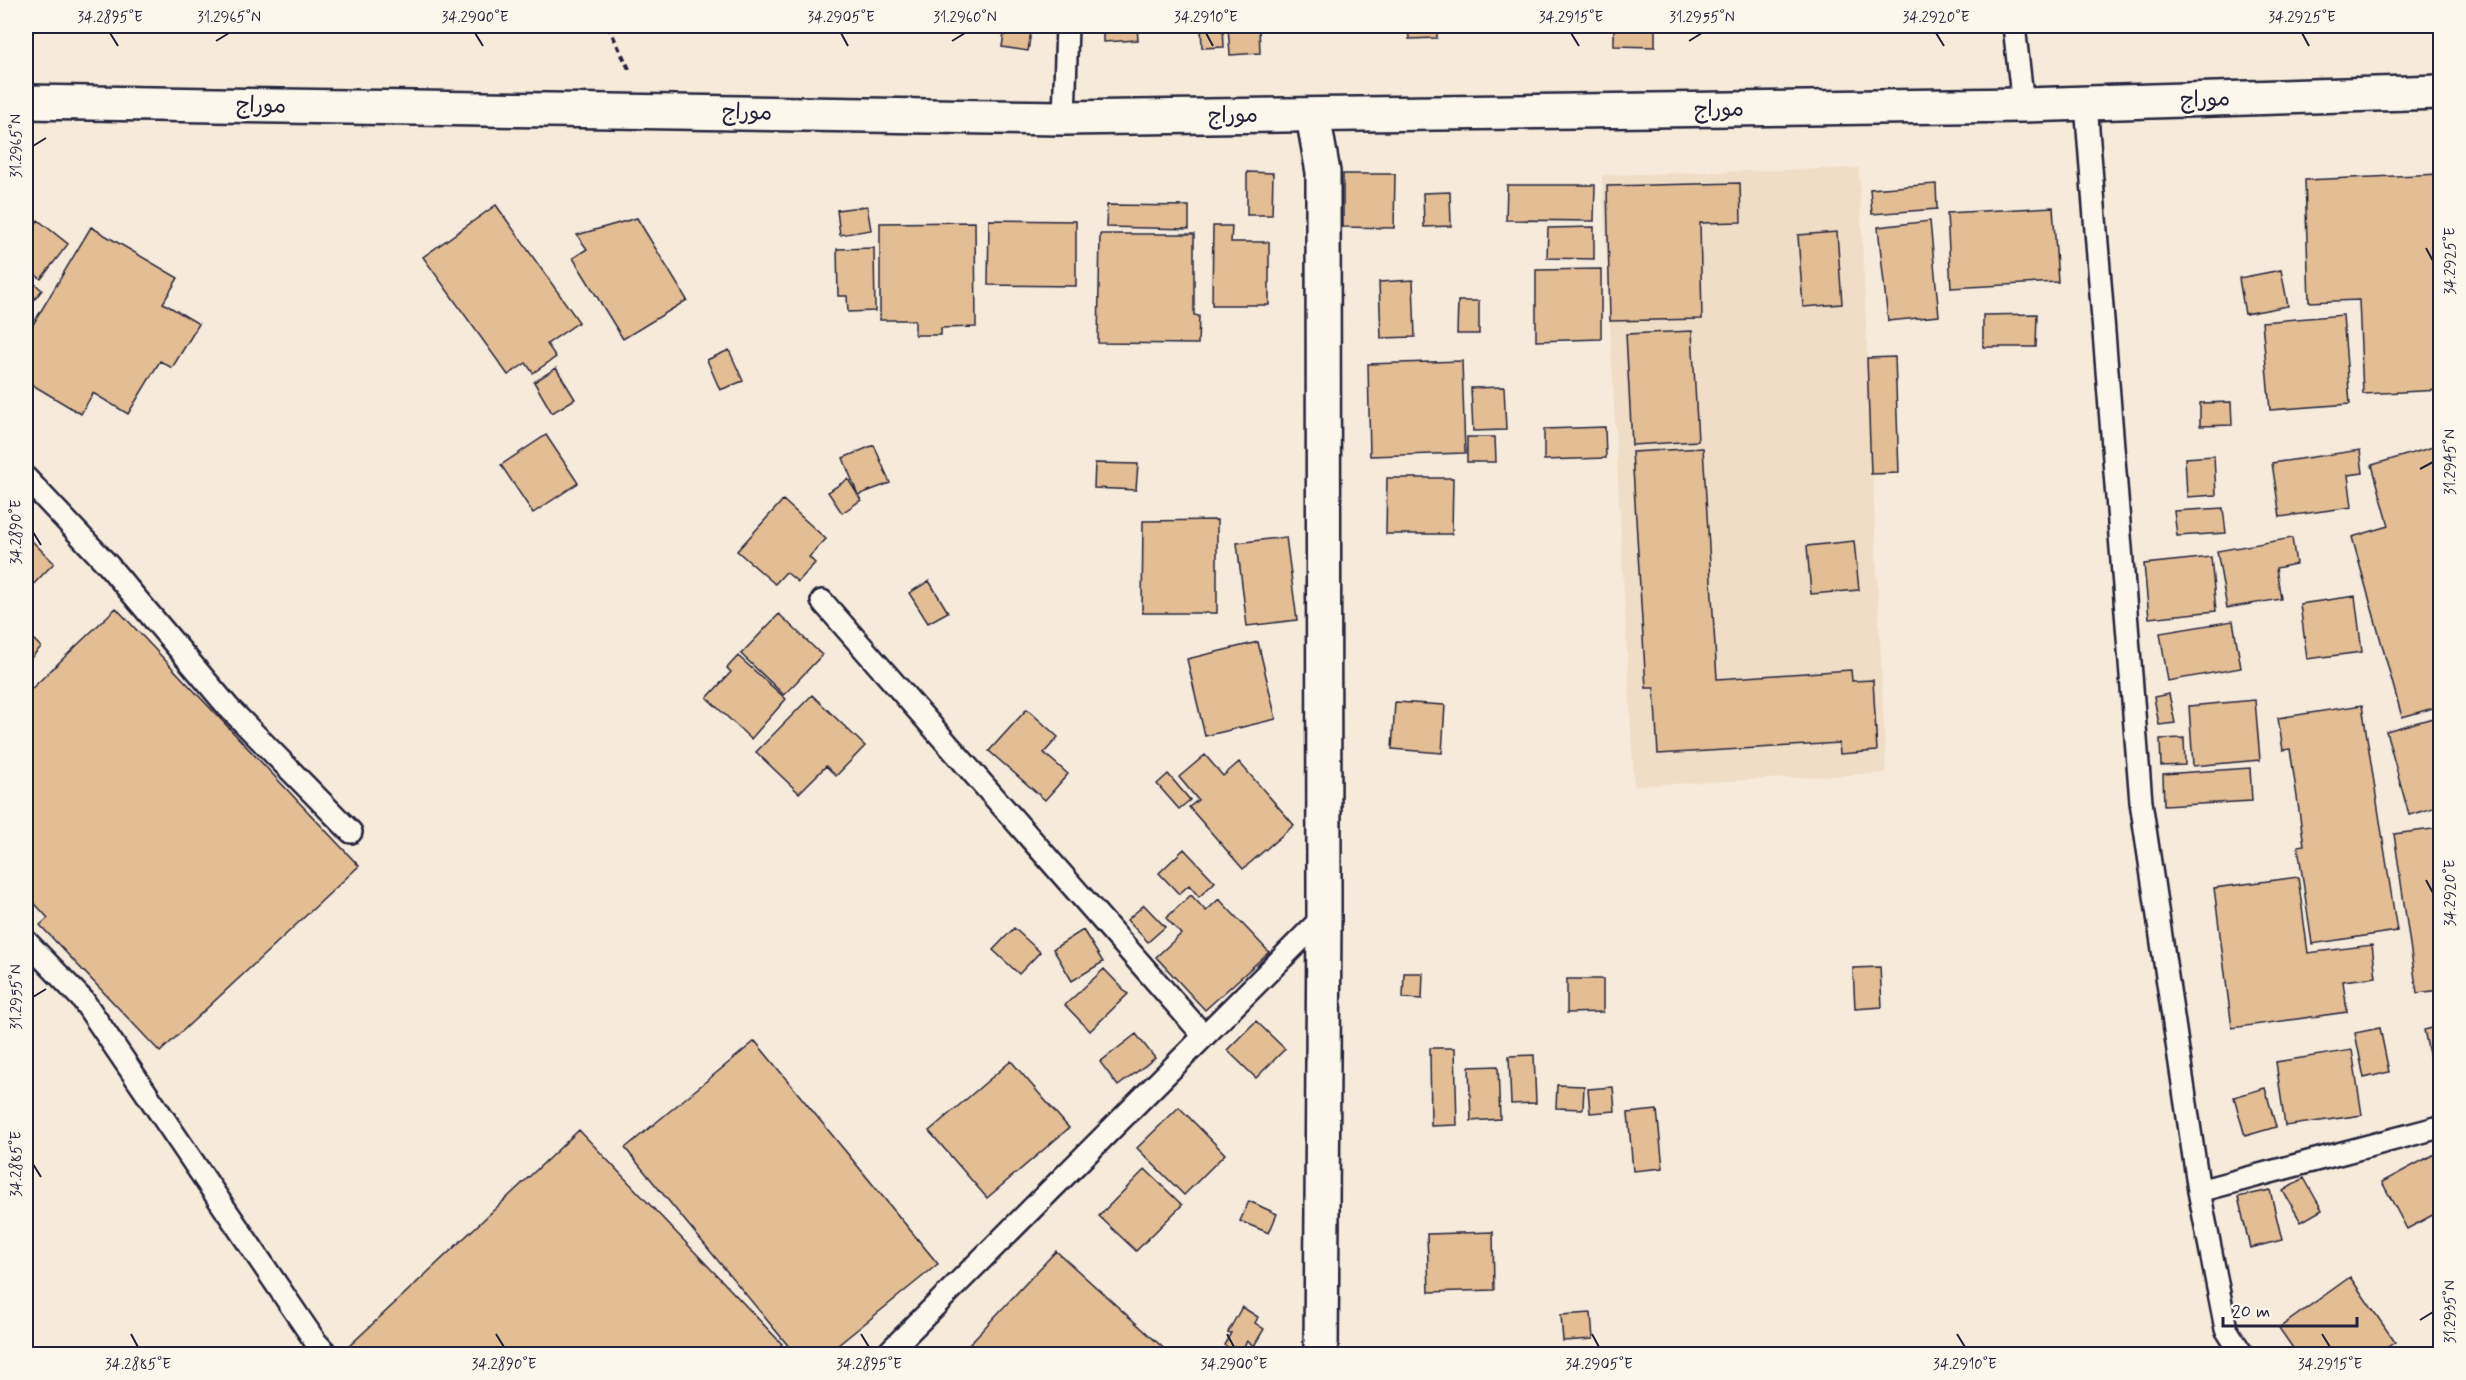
<svg xmlns="http://www.w3.org/2000/svg" width="2466" height="1380" viewBox="0 0 2466 1380" font-family="Mynerve,'Playpen Sans Arabic',sans-serif">
  <style>
    .built { fill: #f0ddc5 }
    .building { fill: #e3bd94; stroke: #22223b; stroke-width: 1.5 }
    .lines { fill: none; stroke-linecap: round; stroke-linejoin: round }
    .lane-casing { stroke: #22223b; stroke-width: 26 }
    .street-casing { stroke: #22223b; stroke-width: 38 }
    .secondary-casing { stroke: #22223b; stroke-width: 38 }
    .path { stroke: #22223b; stroke-width: 4; stroke-dasharray: 6 4.5; stroke-linecap: butt }
    .lane { stroke: #fbf7ec; stroke-width: 21 }
    .street { stroke: #fbf7ec; stroke-width: 33 }
    .secondary { stroke: #fbf7ec; stroke-width: 33 }
    .ticks { fill: none; stroke: #22223b; stroke-width: 2 }
    .labels { text-anchor: middle; dominant-baseline: central; stroke-width: 4.5; stroke-linejoin: round; paint-order: stroke }
    .street-label { font-size: 22px; fill: #22223b; stroke: #fbf7ec }
    .neatline { fill: none; stroke: #22223b; stroke-width: 2 }
    .ticks-label { font-size: 15px; text-anchor: middle; fill: #22223b }
  </style>
  <rect width="100%" height="100%" fill="#f6ebda"/>
  <filter id="ink" filterUnits="userSpaceOnUse"><feTurbulence type="fractalNoise" baseFrequency=".0167" numOctaves="2"/><feDisplacementMap in="SourceGraphic" scale="12" xChannelSelector="R" yChannelSelector="G"/><feConvolveMatrix kernelMatrix="1 2 1 2 8 2 1 2 1" color-interpolation-filters="sRGB"/></filter>
  <g filter="url(#ink)">
    <path class="built" d="M1859,168L1886,773L1634,786L1602,175Z"/>
    <path class="building" d="M680,26H732V29L680,31Z
      M1103,26H1137L1138,40L1103,42Z
      M1201,26H1223L1224,47L1202,48Z
      M1259,26L1260,53L1230,55L1228,27Z
      M1408,26H1437V38L1409,39Z
      M1005,27L1031,31L1028,51L1002,47Z
      M1614,28L1655,29V47L1614,46Z
      M1247,172L1273,173L1272,215H1247Z
      M1343,174H1395L1394,228L1343,227Z
      M2440,174V390L2363,394L2359,300L2309,302L2305,180Z
      M1740,183L1741,222L1700,223L1702,319L1610,321L1607,186Z
      M1936,184L1937,209L1872,214L1870,189Z
      M1507,185H1595L1594,221L1506,220Z
      M1450,192L1451,226L1424,227L1423,193Z
      M496,205L579,322L547,344L556,357L533,373L526,363L508,375L423,257Z
      M1107,205L1189,206V229L1106,227Z
      M867,206L871,230L840,235L837,210Z
      M2053,207L2058,282L1951,288L1947,213Z
      M637,218L687,300L623,339L573,258L587,249L577,235Z
      M38,220L68,244L41,279L26,267V222L33,228Z
      M989,220L1076,221V286L988,285Z
      M1930,221L1939,316L1888,321L1878,227Z
      M975,222L976,327L941,328V335H915V320H880V223Z
      M1213,226H1232L1231,242H1269V305H1212Z
      M91,227L178,278L163,303L199,324L172,368L160,361L128,414L93,393L81,414L26,381V336Z
      M1594,227V259L1547,258L1548,228Z
      M1837,232L1842,304L1803,307L1798,235Z
      M1100,234H1194V315L1199,316L1198,344L1098,343Z
      M874,248L875,311L848,312L847,296H838L837,249Z
      M1601,269V339L1536,341V270Z
      M2281,270L2288,306L2245,314L2239,278Z
      M26,276L42,290L26,310Z
      M1413,280L1415,337L1381,338L1379,282Z
      M1458,301H1479V334H1457Z
      M2037,314L2036,347H1983V315Z
      M2343,315L2350,404L2270,410L2262,322Z
      M1692,331L1698,441L1632,445L1626,334Z
      M729,350L743,381L720,390L707,360Z
      M1895,357L1899,473L1871,474L1867,358Z
      M1462,361L1465,453L1370,456L1368,364Z
      M556,368L575,399L552,413L534,382Z
      M1504,387L1506,430L1473,431L1471,388Z
      M2231,402L2232,425L2200,426V403Z
      M1605,427L1606,458L1544,460V429Z
      M546,435L578,483L533,513L501,465Z
      M1467,437H1495L1496,462H1467Z
      M874,445L890,483L858,495L843,458Z
      M2440,445V706L2402,717L2352,537L2389,526L2372,465Z
      M1703,448L1717,679L1851,670L1852,681L1873,680L1877,751L1840,754L1839,743L1658,754L1654,688H1646L1632,452Z
      M2360,450L2363,473L2348,475L2352,507L2280,517L2272,463Z
      M2214,456L2216,495L2187,497L2185,458Z
      M1095,463L1138,464L1136,490L1094,488Z
      M1387,478H1453L1452,534H1386Z
      M848,479L861,500L842,513L828,492Z
      M783,500L826,539L809,557L815,563L798,582L786,572L775,584L737,551Z
      M2223,508L2226,533L2177,536L2174,511Z
      M1217,520V613H1142L1143,521Z
      M26,535L54,563L26,592Z
      M1286,537L1297,620L1247,626L1237,543Z
      M2292,538L2296,564L2276,568L2281,599L2227,608L2217,551Z
      M1854,541L1859,590L1811,594L1807,546Z
      M2211,557L2216,611L2149,618L2144,564Z
      M929,581L948,612L928,623L909,593Z
      M2355,596L2362,652L2307,659L2300,604Z
      M116,608L359,866L160,1052L40,925L48,918L26,894V694Z
      M779,614L822,655L784,695L741,654Z
      M2233,621L2241,668L2168,681L2160,633Z
      M26,632L41,647L26,663Z
      M1258,642L1276,719L1205,736L1187,659Z
      M738,656L786,699L751,739L707,698L731,672L727,668Z
      M2169,694L2175,723L2159,725L2154,697Z
      M812,695L865,746L836,776L826,766L799,793L756,752Z
      M2255,700L2260,760L2193,766L2189,706Z
      M1395,702L1445,705L1442,753L1392,749Z
      M2362,705L2397,931L2312,944L2298,846L2304,845L2290,749L2283,750L2278,718Z
      M1027,709L1058,737L1044,753L1068,774L1045,800L989,751Z
      M2440,716V806L2409,815L2386,731Z
      M2184,738L2185,765L2161,766L2160,739Z
      M1205,755L1223,776L1239,762L1294,825L1243,869L1189,807L1198,800L1179,777Z
      M2250,768L2252,801L2164,806L2163,774Z
      M1168,774L1190,800L1179,809L1157,784Z
      M2440,828V990L2417,993L2394,834Z
      M1184,849L1215,882L1199,897L1189,885L1179,894L1159,873Z
      M2298,877L2308,953L2372,945L2376,977L2343,981L2347,1012L2232,1028L2214,888Z
      M1191,895L1206,911L1219,899L1269,952L1205,1010L1156,957L1181,934L1166,918Z
      M1144,905L1165,927L1148,942L1127,920Z
      M1014,928L1040,952L1019,974L993,950Z
      M1083,930L1103,962L1072,981L1053,949Z
      M1880,967L1882,1007L1855,1009L1853,968Z
      M1104,969L1128,994L1090,1031L1065,1005Z
      M1404,973H1423L1422,999L1403,998Z
      M1567,979H1603V1012L1567,1013Z
      M1256,1021L1285,1049L1256,1078L1227,1050Z
      M2440,1026V1101H2439L2424,1030Z
      M2380,1028L2389,1072L2364,1078L2355,1033Z
      M1136,1034L1155,1058L1118,1086L1100,1062Z
      M755,1041L938,1264L827,1354H795L625,1148Z
      M1430,1048H1455L1457,1125L1431,1126Z
      M2352,1050L2362,1115L2285,1126L2276,1062Z
      M1534,1055L1536,1103L1511,1104L1509,1056Z
      M1011,1061L1069,1128L987,1198L929,1131Z
      M1498,1066L1500,1119L1471,1121L1469,1067Z
      M1557,1085L1584,1086L1583,1109L1556,1108Z
      M1613,1087L1615,1111L1590,1113L1588,1089Z
      M2265,1088L2276,1127L2245,1136L2234,1097Z
      M1179,1107L1225,1154L1184,1195L1137,1148Z
      M1657,1110L1663,1168L1633,1171L1628,1113Z
      M579,1130L782,1344L771,1354H353L347,1348Z
      M2440,1151V1211L2407,1229L2382,1182Z
      M1145,1169L1182,1205L1136,1251L1099,1216Z
      M2304,1178L2322,1210L2301,1222L2283,1191Z
      M2270,1190L2282,1240L2250,1248L2238,1197Z
      M1249,1201L1277,1214L1269,1233L1240,1221Z
      M1493,1232L1494,1290L1429,1292L1427,1234Z
      M1056,1251L1170,1354H960Z
      M2350,1277L2395,1342L2377,1354H2297L2279,1328Z
      M1242,1307L1258,1317L1255,1323L1264,1329L1254,1346L1247,1341L1239,1354L1224,1345L1231,1333L1228,1332Z
      M1591,1313L1593,1339L1563,1341L1561,1315Z"/>
    <g class="lines">
      <defs>
        <path id="lane" d="M2014,26L2023,105
          M2086,104L2141,802L2199,1191L2226,1329L2242,1354
          M1064,118L1067,26
          M26,478L108,565L228,707L351,832
          M822,601L1204,1036
          M26,941L83,1000L315,1341L327,1354
          M2199,1191L2440,1127
          M887,1354L1324,916"/>
        <path id="street" d="M1313,116L1323,172L1324,916L1321,1354"/>
        <path id="secondary" d="M26,102L1064,118L2023,105L2440,92"/>
      </defs>
      <use href="#lane" class="lane-casing"/>
      <use href="#street" class="street-casing"/>
      <use href="#secondary" class="secondary-casing"/>
      <path class="path" d="M608,26L630,71"/>
      <use href="#lane" class="lane"/>
      <use href="#street" class="street"/>
      <use href="#secondary" class="secondary"/>
    </g>
  </g>
  <path class="ticks" d="M110,33L118,46M475,33L483,46M841,33L848,46M1206,33L1213,46M1571,33L1579,46M1936,33L1944,46M2302,33L2309,46M216,41L229,33M952,41L965,33M1689,41L1702,33M33,146L46,138M2426,248L2433,261M2420,469L2433,462M33,532L41,545M2426,880L2433,893M33,997L46,989M33,1164L41,1177M2420,1320L2433,1312M131,1334L138,1347M496,1334L504,1347M861,1334L869,1347M1227,1334L1234,1347M1592,1334L1599,1347M1957,1334L1965,1347M2322,1334L2330,1347"/>
  <g class="labels">
    <g class="street-label">
      <text transform="translate(2205 100) rotate(-2)">موراج</text>
      <text transform="translate(261 106) rotate(1)">موراج</text>
      <text transform="translate(1719 110) rotate(-1)">موراج</text>
      <text transform="translate(747 113) rotate(1)">موراج</text>
      <text transform="translate(1233 116) rotate(-1)">موراج</text>
    </g>
  </g>
  <rect width="2466" height="1380" fill="none" stroke="#fbf7ec" stroke-width="66"/>
  <path d="M2223 1317v9h134v-9" fill="none" stroke="#22223b" stroke-width="3"/>
  <text x="2232" y="1317" font-size="18" fill="#22223b" stroke="#fbf7ec" stroke-width="4.5" paint-order="stroke">20 m</text>
  <rect x="33" y="33" width="2400" height="1314" class="neatline"/>
  <g class="ticks-label">
    <text x="110" y="22">34.2895°E</text>
    <text x="229" y="22">31.2965°N</text>
    <text x="475" y="22">34.2900°E</text>
    <text x="841" y="22">34.2905°E</text>
    <text x="965" y="22">31.2960°N</text>
    <text x="1206" y="22">34.2910°E</text>
    <text x="1571" y="22">34.2915°E</text>
    <text x="1702" y="22">31.2955°N</text>
    <text x="1936" y="22">34.2920°E</text>
    <text x="2302" y="22">34.2925°E</text>
    <text transform="translate(16 146) rotate(-90)" y="5">31.2965°N</text>
    <text transform="translate(2450 261) rotate(-90)" y="5">34.2925°E</text>
    <text transform="translate(2450 462) rotate(-90)" y="5">31.2945°N</text>
    <text transform="translate(16 532) rotate(-90)" y="5">34.2890°E</text>
    <text transform="translate(2450 893) rotate(-90)" y="5">34.2920°E</text>
    <text transform="translate(16 997) rotate(-90)" y="5">31.2955°N</text>
    <text transform="translate(16 1164) rotate(-90)" y="5">34.2885°E</text>
    <text transform="translate(2450 1312) rotate(-90)" y="5">31.2935°N</text>
    <text x="138" y="1369">34.2885°E</text>
    <text x="504" y="1369">34.2890°E</text>
    <text x="869" y="1369">34.2895°E</text>
    <text x="1234" y="1369">34.2900°E</text>
    <text x="1599" y="1369">34.2905°E</text>
    <text x="1965" y="1369">34.2910°E</text>
    <text x="2330" y="1369">34.2915°E</text>
  </g>
</svg>
